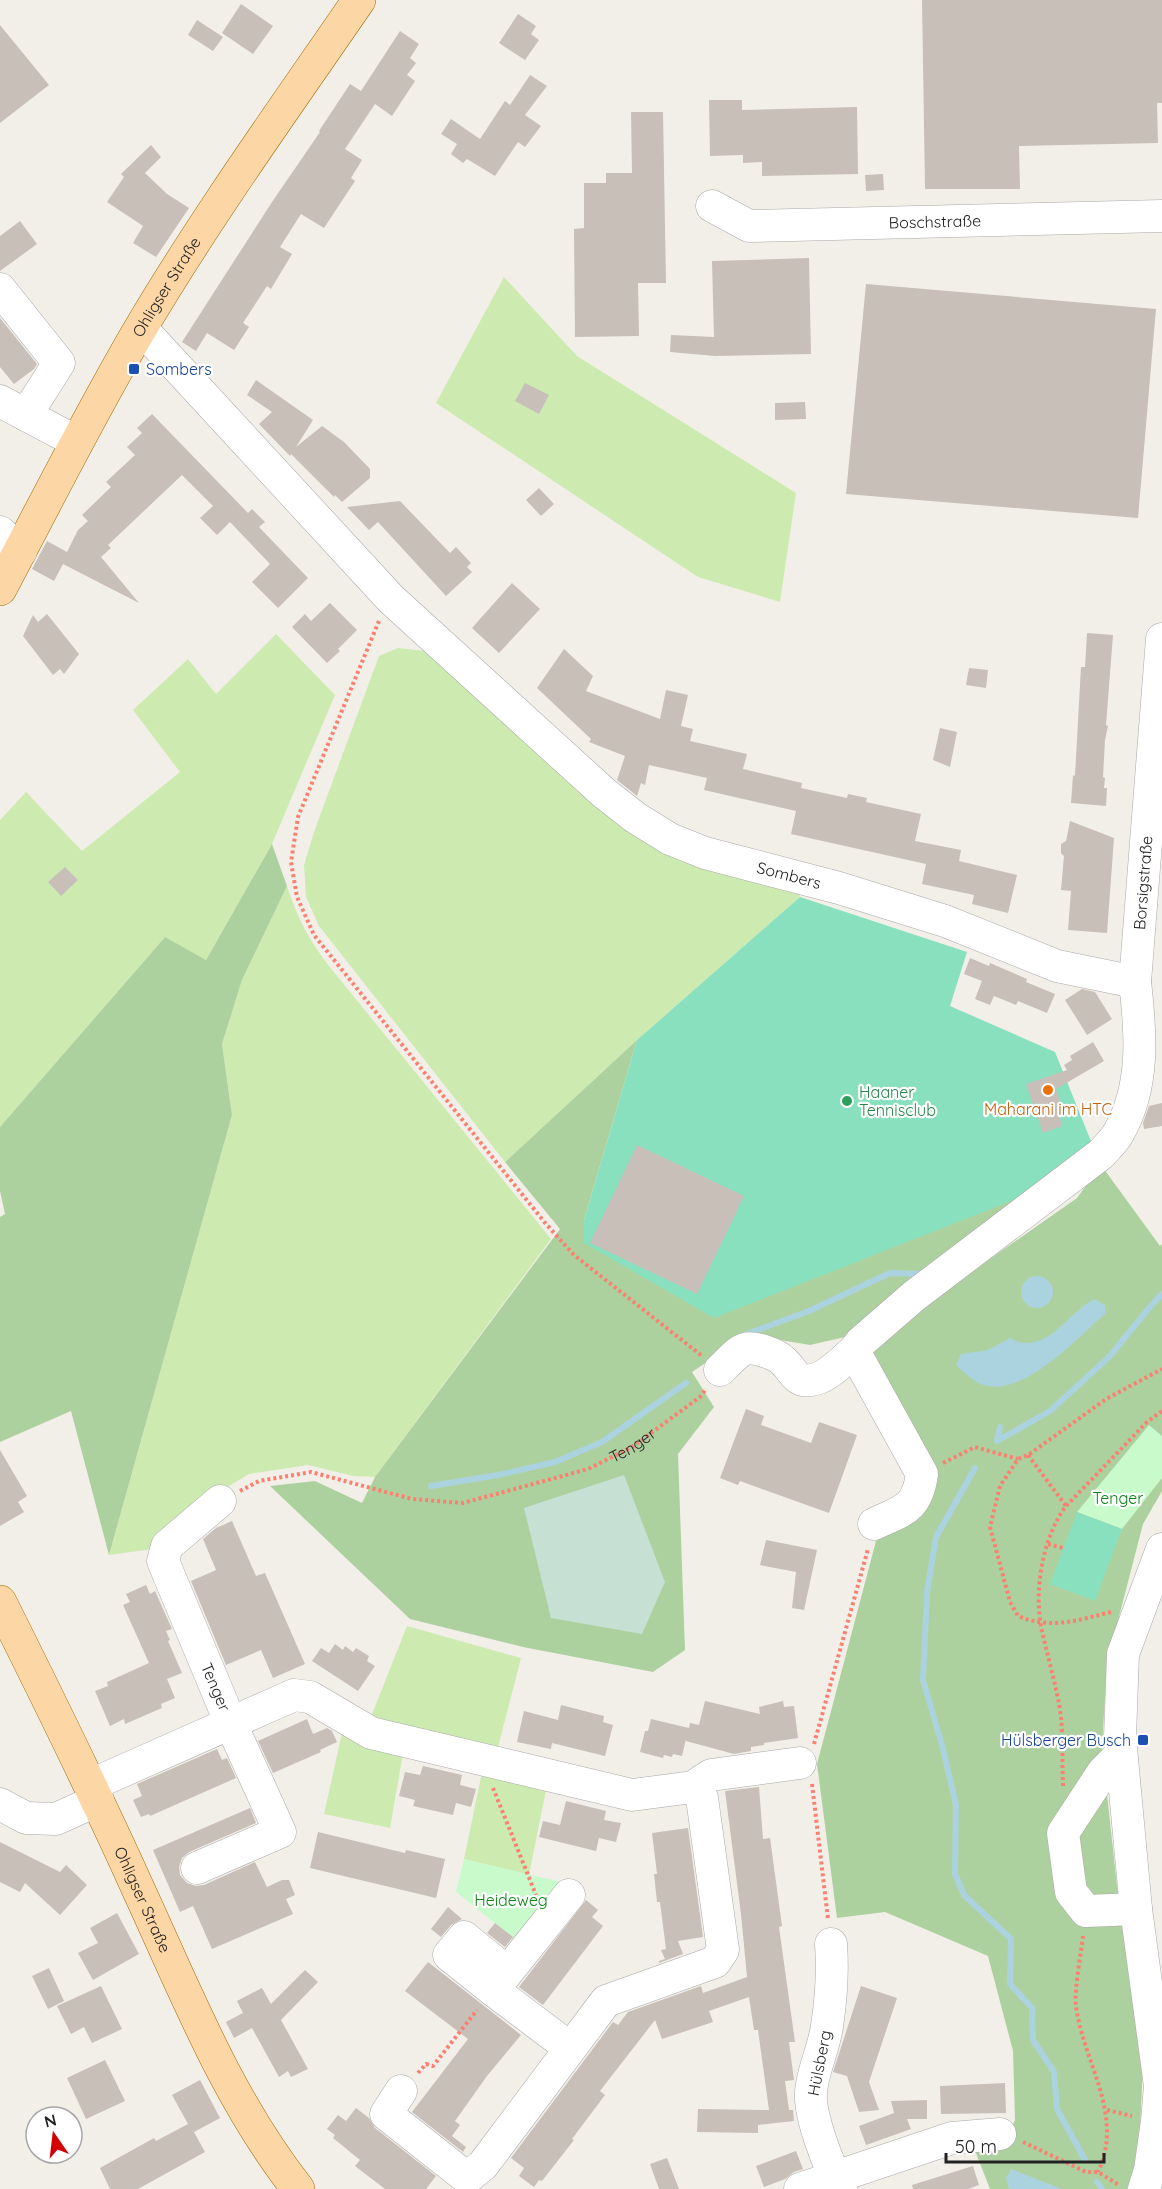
<svg xmlns="http://www.w3.org/2000/svg" width="1162" height="2189" viewBox="0 0 1162 2189" font-family="Quicksand,sans-serif">
  <style>
    .grass { fill: #cdebb0 }
    .forest { fill: #add19e }
    .wetland { fill: #c6e0d4 }
    .park { fill: #c8facc }
    .pitch { fill: #88e0be }
    .water { fill: #aad3df }
    .lines { fill: none; stroke-linecap: round; stroke-linejoin: round }
    .stream { stroke: #aad3df; stroke-width: 6 }
    .building { fill: #c7bfb8 }
    .minor-casing { stroke: #a9a9a9; stroke-width: 33 }
    .major-casing { stroke: #a06b00; stroke-width: 34 }
    .path { stroke: #fa8072; stroke-width: 4; stroke-dasharray: 3 3; stroke-linecap: butt }
    .minor { stroke: #fff; stroke-width: 32 }
    .major { stroke: #fcd6a4; stroke-width: 33 }
    .transit-dot { fill: #1a4fb4; stroke: #fff; stroke-width: 2 }
    .food-dot { fill: #e8710a; stroke: #fff; stroke-width: 2 }
    .leisure-dot { fill: #2e9e5b; stroke: #fff; stroke-width: 2 }
    .labels { text-anchor: middle; dominant-baseline: central; stroke-width: 4.5; stroke-linejoin: round; paint-order: stroke }
    .street-label { font-size: 16px; fill: #222; stroke: #fff }
    .transit-label { font-size: 16px; fill: #164399; stroke: #fff; text-anchor: start }
    .leisure-label { font-size: 16px; fill: #27864d; stroke: #fff; text-anchor: start }
    .food-label { font-size: 16px; fill: #c56008; stroke: #fff }
    .park-label { font-size: 16px; fill: #0c8416; stroke: #fff }
  </style>
  <rect width="100%" height="100%" fill="#f2efe9"/>
  <path class="grass" d="M504,277L577,356L796,493L780,602L698,577L436,403Z
    M276,634L335,695L272,844L206,960L164,938L0,1127V820L26,792L82,851L180,772L133,710L188,659L216,694Z
    M398,648L424,651L571,782L798,890L800,897L637,1040L505,1162L319,926L306,897L304,865L315,829L379,656Z
    M287,886C298,919 308,938 329,966L551,1239L375,1477L353,1476L308,1465L249,1474L169,1522L153,1549L109,1555L232,1115L222,1044L242,980Z
    M407,1626L521,1658L497,1751L370,1719Z
    M342,1733L403,1754L390,1828L324,1814Z
    M482,1772L547,1785L529,1875L464,1859Z"/>
  <path class="forest" d="M272,844L287,886L242,980L222,1044L232,1115L109,1555L71,1411L0,1442V1217L5,1214L0,1191V1127L165,937L206,960Z
    M637,1040L584,1220L1034,1192L858,1334L810,1345L774,1339L737,1342L692,1372L714,1407L678,1454L685,1650L653,1672L523,1647L410,1619L270,1486L315,1481L362,1503L375,1477L560,1229L505,1162Z
    M1101,1165L1160,1246L1162,1244V1491L1143,1524L1107,1663L1102,1748L1117,1886L1143,2065L1139,2153L1127,2189H990L972,2143H1004L1015,2120L1013,2051L988,1956L885,1912L837,1918L817,1764L876,1541L929,1501L870,1353L924,1305L1077,1198Z"/>
  <path class="wetland" d="M624,1475L665,1582L642,1634L551,1618L524,1508Z"/>
  <path class="park" d="M1149,1425L1162,1436V1478L1122,1529L1077,1512Z
    M464,1859L561,1882L516,1940L456,1892Z"/>
  <path class="pitch" d="M800,897L967,952L950,1006L1055,1052L1095,1151L1034,1192L714,1318L584,1243V1220L637,1040Z
    M1077,1512L1122,1529L1095,1601L1050,1584Z"/>
  <path class="water" d="M1021 1292a16 16 0 1 1 32 0a16 16 0 1 1-32 0Z
    M1094,1299L1105,1305V1314C1076,1339 1028,1393 987,1386C975,1384 965,1373 956,1365L961,1354L988,1350L1010,1338C1045,1358 1067,1313 1094,1299Z
    M1011,2169L1062,2189H1009L1006,2178Z"/>
  <g class="lines">
    <path class="stream" d="M744,1335L809,1311L890,1273L920,1274L924,1271
      M997,1441L1050,1411L1109,1357L1149,1308L1162,1294
      M997,1441L1000,1427
      M975,1468L936,1537L927,1592L923,1680L942,1745L956,1805L955,1874L964,1895L1011,1939L1010,1984L1032,2008L1033,2040L1054,2072L1057,2109L1085,2160
      M431,1486L498,1475L555,1462L602,1442L686,1383
      M1097,2182L1102,2189"/>
  </g>
  <path class="building" d="M922,0H1162V103H1157L1158,143L1019,146L1020,189H925Z
    M241,4L273,26L253,54L222,33Z
    M518,14L536,26L531,34L539,40L525,60L499,43Z
    M197,20L223,37L213,51L188,35Z
    M0,25L49,85L0,123Z
    M400,31L419,44L410,58L416,63L407,75L415,81L392,116L375,104L345,149L362,160L351,178L355,181L324,228L301,214L280,247L292,254L271,289L267,286L243,323L249,327L234,350L207,333L196,351L182,342L272,202L320,132L319,131L350,84L361,91Z
    M530,75L547,86L525,115L541,126L525,147L518,142L495,176L467,159L463,163L451,154L457,144L441,134L451,119L480,139L505,101L510,105Z
    M709,100H742V110L857,107L858,174L762,176V162L743,163V155L710,156Z
    M631,112H663L666,283H638L639,336L575,337L574,229L584,228V183H606V173H632Z
    M151,145L161,157L145,173L167,194L189,208L156,257L133,243L143,226L107,202L124,177L121,174Z
    M883,174L884,190L866,191L865,175Z
    M20,221L37,244L0,271V236Z
    M809,258L811,354L715,356L670,352L671,335L714,337L712,261Z
    M866,284L1156,309L1138,518L846,494Z
    M0,318L37,364L34,369L14,384L0,367Z
    M256,380L313,420L296,447L322,426L344,442L370,469V478L342,502L335,495L334,497L291,454L290,456L259,424L272,412L247,395Z
    M525,383L549,395L539,414L515,401Z
    M805,402L806,419L775,420V403Z
    M152,414L248,513L252,509L265,522L259,527L308,578L278,608L252,582L270,564L230,522L217,535L200,518L213,506L182,475L108,545L111,548L101,557L139,603L63,564L54,581L32,569L47,541L67,552L78,530L88,521L82,515L111,487L106,482L135,455L127,447L142,433L137,428Z
    M539,488L554,504L541,516L526,500Z
    M400,501L450,553L456,547L471,563L467,567L472,572L446,596L378,522L369,530L347,507Z
    M512,583L540,609L499,653L472,628Z
    M330,603L357,630L338,649L340,651L327,663L292,627L305,614L311,621Z
    M47,614L79,654L64,674L60,669L53,675L23,636L33,615L38,622Z
    M1087,633L1113,635L1106,725L1108,726L1105,740L1103,777L1105,778L1104,788H1107L1106,806L1071,803L1073,775L1075,776L1081,667H1085Z
    M564,649L593,676L586,691L660,719L666,690L688,695L681,726L693,729L690,741L747,754L743,769L802,783L801,788L847,798L848,794L867,798L866,802L921,814L915,841L961,850L959,861L1017,875L1008,913L972,904L974,895L922,884L926,864L791,834L796,811L704,790L707,778L649,765L645,785L641,783L637,796L617,780L625,756L589,742L591,739L537,688Z
    M969,668L988,670L986,688L966,685Z
    M940,728L957,732L950,767L933,760Z
    M1070,821L1114,838L1107,933L1068,930L1071,891L1061,890L1064,856L1061,853V844L1066,841Z
    M65,867L78,880L61,896L48,882Z
    M970,958L989,966L990,963L1027,979L1026,982L1055,994L1047,1013L1018,1001L1016,1005L994,996L990,1005L975,999L982,981L964,974Z
    M1082,989L1095,992L1112,1019L1087,1035L1065,1000Z
    M1093,1042L1104,1061L1056,1089L1065,1116L1060,1118L1062,1126L1043,1133L1026,1084L1067,1070L1064,1065L1072,1060L1070,1056Z
    M1162,1103V1126L1144,1129L1143,1123L1149,1106Z
    M637,1145L744,1196L697,1294L590,1243Z
    M746,1409L764,1416L761,1425L811,1443L819,1422L857,1435L829,1513L740,1481L738,1485L720,1478Z
    M0,1450L27,1496L18,1502L24,1512L0,1526Z
    M232,1521L256,1576L265,1573L305,1664L273,1678L261,1650L226,1665L191,1581L216,1570L203,1539L216,1528Z
    M766,1540L817,1550L804,1610L792,1608L796,1572L760,1565Z
    M146,1585L150,1594L155,1591L172,1629L166,1631L170,1640L168,1641L182,1673L167,1679L175,1698L161,1704L162,1708L125,1724L124,1719L110,1726L95,1691L108,1686L107,1682L149,1663L123,1605L130,1602L126,1594Z
    M335,1644L343,1650L345,1646L353,1652L356,1648L369,1656L367,1661L375,1666L358,1691L312,1661L321,1648L329,1653Z
    M705,1701L760,1714L759,1707L783,1701L784,1707L794,1706L798,1738L764,1743V1745L751,1747V1751L734,1754L686,1741V1739L682,1756L673,1754L672,1757L664,1755L663,1758L640,1752L645,1731H648L651,1719L689,1728L690,1723L699,1725Z
    M561,1705L604,1716L603,1722L613,1725L605,1756L552,1743L551,1749L517,1742L524,1711L558,1720Z
    M307,1719L313,1734L327,1728L332,1731L337,1742L320,1750L321,1752L273,1773L258,1741Z
    M217,1749L222,1760L227,1758L236,1778L150,1816L149,1814L141,1817L133,1800L142,1796L137,1784Z
    M423,1766L462,1775L460,1785L476,1789L471,1807L456,1803L453,1815L413,1806L415,1800L399,1796L405,1772L420,1775Z
    M759,1787L763,1839L770,1838L782,1926L779,1927L795,2042H789L794,2080L785,2081L789,2110H793L794,2121L758,2125V2133L697,2132L698,2109L769,2110L758,2030H754L749,1997L709,2011L713,2022L662,2039L655,2020L600,2091L605,2095L572,2139L574,2140L542,2181L539,2180L534,2187L519,2176L524,2168L511,2158L613,2022L618,2025L628,2012L701,1986L703,1993L747,1977L741,1914L725,1791Z
    M566,1801L606,1811L604,1820L621,1823L616,1842L599,1838L596,1851L539,1837L543,1821L560,1825Z
    M250,1808L256,1823L189,1852L182,1858L179,1867L180,1875L187,1883L196,1886L204,1885L255,1862L267,1887L282,1880H289L295,1895L286,1899L293,1914L212,1949L193,1906L180,1912L153,1850Z
    M688,1828L703,1937L678,1941L683,1954L659,1963V1961L665,1959L661,1950L666,1949L660,1902H657L654,1874H657L652,1833Z
    M318,1832L405,1853L406,1850L445,1859L436,1898L310,1868Z
    M0,1842L60,1872L66,1865L87,1885L60,1915L25,1883L20,1892L0,1882Z
    M586,1900L598,1910L592,1917L603,1926L543,2005L519,1987Z
    M448,1907L462,1919L451,1925L441,1937L431,1929Z
    M117,1913L139,1954L93,1980L78,1953L98,1943L90,1928Z
    M495,1923L513,1937L505,1947L487,1933Z
    M428,1962L521,2035L487,2076L455,2121L460,2125L452,2136L466,2147L463,2152L412,2112L468,2039L405,1991Z
    M49,1968L64,2001L48,2009L32,1976Z
    M305,1970L318,1982L281,2020L308,2069L291,2077L288,2071L279,2077L252,2028L234,2038L226,2022L243,2013L237,2001L262,1988L271,2004Z
    M101,1986L122,2029L92,2043L84,2027L71,2034L57,2006Z
    M861,1986L897,1998L869,2082L879,2110L859,2112L847,2076L833,2072Z
    M105,2060L125,2101L86,2119L67,2078Z
    M200,2080L220,2118L194,2132L205,2152L138,2189H110L100,2168L154,2138L156,2141L188,2124L172,2095Z
    M1005,2083L1006,2113L941,2114L940,2086Z
    M927,2100V2119H907L911,2129L866,2145L859,2126L894,2113L891,2101Z
    M356,2108L369,2118L375,2128L436,2176L426,2189H385L355,2166L360,2160L333,2138L335,2135L327,2129L338,2115L346,2121Z
    M796,2151L803,2169L794,2172L785,2179L764,2187L756,2166Z
    M667,2158L679,2189H659L650,2164Z
    M973,2166L979,2185L968,2189H913L912,2185Z"/>
  <g class="lines">
    <defs>
      <g id="minor">
        <path id="s2" d="M712,206L749,226L1162,216"/>
        <path d="M0,289L59,363L26,415"/>
        <path id="s3" d="M141,328L391,599L604,793L636,818L670,839L705,853L839,888L945,921L1057,966L1135,982"/>
        <path d="M0,401L77,442"/>
        <path d="M0,532L21,551"/>
        <path id="s4" d="M854,1351L861,1342L914,1296L1101,1154C1107,1147 1115,1140 1119,1132C1145,1086 1141,1033 1135,982L1162,639"/>
        <path d="M720,1370C727,1364 736,1352 745,1349C754,1346 776,1354 783,1361C795,1371 795,1385 816,1379C830,1375 843,1360 854,1351L922,1474C917,1509 904,1510 874,1524"/>
        <path d="M1120,1755L1103,1772L1063,1833L1071,1892L1086,1911L1136,1909"/>
        <path d="M91,1785L294,1695L310,1697L371,1733L632,1795L693,1787L711,1775L800,1763"/>
        <path d="M0,1804L26,1818L56,1819L98,1800"/>
        <path d="M197,1868L280,1832L231,1724L163,1561L167,1546L220,1501"/>
        <path d="M569,1895L493,1990L570,2048"/>
        <path d="M831,1944C833,1971 831,2000 827,2026C824,2049 812,2071 811,2093C809,2116 830,2169 841,2189"/>
        <path d="M493,1990L449,1955L464,1937L507,1972"/>
        <path d="M401,2091L386,2114L467,2178L483,2165L606,2001L715,1962L723,1950L702,1798L693,1787"/>
        <path d="M800,2189L952,2138L1000,2134"/>
        <path d="M1144,2189L1150,2170L1157,2121L1160,2086L1136,1909L1120,1737L1123,1654L1162,1549"/>
      </g>
      <g id="major">
        <path id="s5" d="M0,589C46,502 90,414 140,329C207,216 284,109 359,0"/>
        <path id="s6" d="M0,1602C48,1698 96,1795 140,1893C187,1995 228,2100 298,2189"/>
      </g>
    </defs>
    <use href="#minor" class="minor-casing"/>
    <use href="#major" class="major-casing"/>
    <g class="path">
      <path d="M379,621L298,817L291,862L297,897L314,935L546,1224L574,1255L702,1356"/>
      <path d="M1028,1455L1066,1506"/>
      <path d="M943,1463L975,1447L1018,1459"/>
      <path id="s1" d="M240,1491L259,1481L311,1472L412,1499L463,1503L588,1469L632,1447L700,1397L706,1389"/>
      <path d="M1048,1544L1063,1548"/>
      <path d="M1111,1612C1079,1620 1049,1630 1018,1616L1010,1602L990,1527L1000,1486L1018,1459L1028,1455L1106,1399L1162,1369"/>
      <path d="M814,1744L868,1549"/>
      <path d="M812,1784L828,1919"/>
      <path d="M1063,1786C1062,1763 1063,1739 1061,1717C1057,1686 1047,1656 1041,1626C1034,1588 1043,1537 1066,1506L1147,1422L1162,1411"/>
      <path d="M493,1788L536,1895"/>
      <path d="M1083,1936C1081,1954 1074,1990 1076,2006C1083,2062 1125,2115 1098,2172"/>
      <path d="M418,2073L426,2064L433,2066L477,2010"/>
      <path d="M1107,2110L1132,2116"/>
      <path d="M1023,2142L1086,2172H1098L1119,2185"/>
    </g>
    <use href="#minor" class="minor"/>
    <use href="#major" class="major"/>
  </g>
  <g class="transit-dot">
    <rect x="128" y="363" width="12" height="12" rx="3"/>
    <rect x="1137" y="1734" width="12" height="12" rx="3"/>
  </g>
  <circle class="food-dot" cx="1048" cy="1090" r="6"/>
  <circle class="leisure-dot" cx="847" cy="1101" r="6"/>
  <g class="labels">
    <g class="street-label">
      <text stroke="none"><textPath href="#s2" startOffset="228">Boschstraße</textPath></text>
      <text stroke="none"><textPath href="#s5" startOffset="345">Ohligser Straße</textPath></text>
      <text stroke="none"><textPath href="#s3" startOffset="862">Sombers</textPath></text>
      <text stroke="none"><textPath href="#s4" startOffset="598">Borsigstraße</textPath></text>
      <text stroke="none"><textPath href="#s1" startOffset="410">Tenger</textPath></text>
      <text transform="translate(216 1687) rotate(67)">Tenger</text>
      <text stroke="none"><textPath href="#s6" startOffset="330">Ohligser Straße</textPath></text>
      <text transform="translate(819 2063) rotate(-79)">Hülsberg</text>
    </g>
    <g class="transit-label">
      <text x="146" y="369">Sombers</text>
      <text x="1131" y="1740" text-anchor="end">Hülsberger Busch</text>
    </g>
    <g class="leisure-label">
      <text x="859" y="1092">Haaner<tspan x="859" dy="18">Tennisclub</tspan></text>
    </g>
    <g class="food-label">
      <text x="1048" y="1109">Maharani im HTC</text>
    </g>
    <g class="park-label">
      <text x="1118" y="1498">Tenger</text>
      <text x="511" y="1900">Heideweg</text>
    </g>
  </g>
  <g transform="translate(54 2135) rotate(346)"><circle r="28" fill="#ffffff" stroke="#a7a7a7" stroke-width="1.5"/>
  <path d="M0-4.5L10 22L0 15L-10 22Z" fill="#d40000"/>
  <text y="-9" font-size="16" font-weight="bold" text-anchor="middle" fill="#222222">N</text>
  </g>
  <path d="M946 2153v9h158v-9" fill="none" stroke="#222222" stroke-width="3"/>
  <text x="955" y="2153" font-size="18" fill="#222222" stroke="#ffffff" stroke-width="4.5" paint-order="stroke">50 m</text>
</svg>
